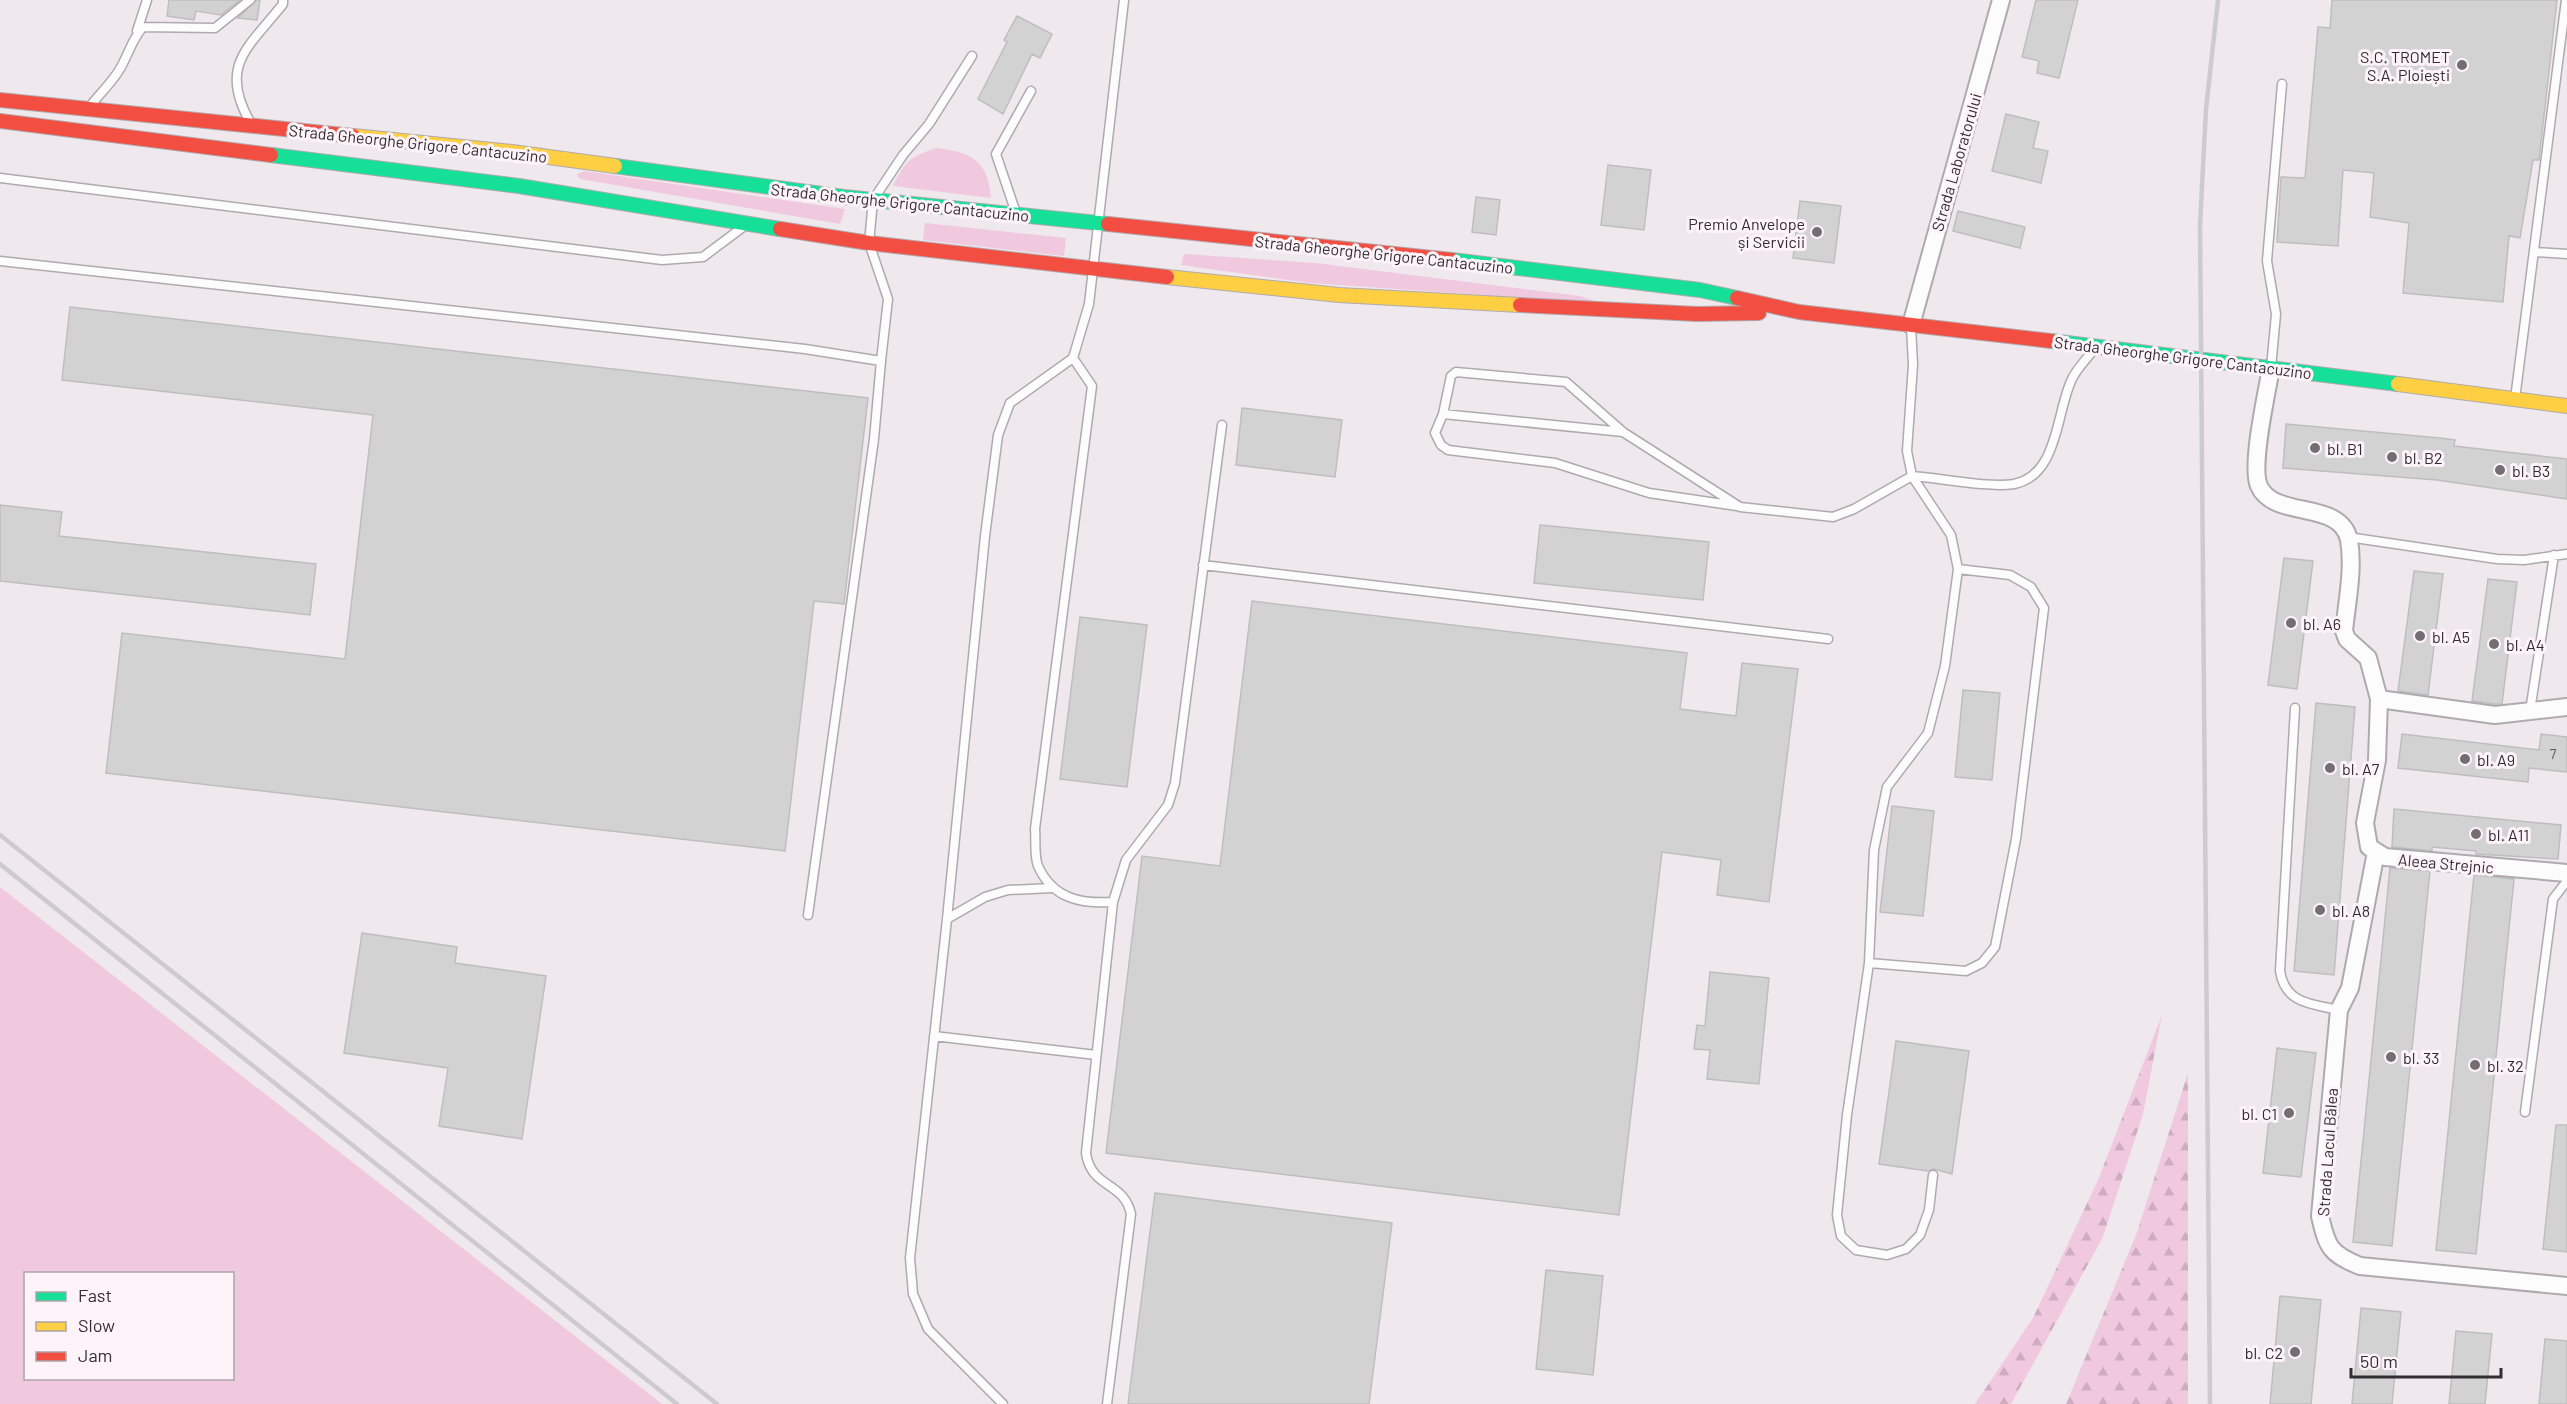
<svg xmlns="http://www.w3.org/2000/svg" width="2567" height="1404" viewBox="0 0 2567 1404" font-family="Barlow,sans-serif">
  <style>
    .green { fill: #f0c9df; fill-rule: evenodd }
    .forest { fill: url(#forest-firs) }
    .building { fill: #d3d2d3; stroke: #bfbebf; stroke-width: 1.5 }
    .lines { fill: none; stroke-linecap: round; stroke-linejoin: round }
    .lane-casing { stroke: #afaaad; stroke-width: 11 }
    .street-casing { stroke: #afaaad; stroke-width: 20 }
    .fast-casing { stroke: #afaaad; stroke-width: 16 }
    .slow-casing { stroke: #afaaad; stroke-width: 16 }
    .jam-casing { stroke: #afaaad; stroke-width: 16 }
    .lane { stroke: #fdfcfc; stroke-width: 8 }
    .street { stroke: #fdfcfc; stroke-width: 16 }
    .fast { stroke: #16e098; stroke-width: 14 }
    .slow { stroke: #ffcf43; stroke-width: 14 }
    .jam { stroke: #f24e42; stroke-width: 14 }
    .rail { stroke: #cdcbcd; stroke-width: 4.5 }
    .poi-dot { fill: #746e72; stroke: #fef3f9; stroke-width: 2 }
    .labels { text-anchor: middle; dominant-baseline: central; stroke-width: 6; stroke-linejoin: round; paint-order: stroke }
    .number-label { font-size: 14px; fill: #5c585a }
    .poi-label { font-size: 16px; fill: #322d30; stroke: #fef3f9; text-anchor: start }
    .street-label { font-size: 16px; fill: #322d30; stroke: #fef3f9 }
  </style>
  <defs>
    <pattern id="forest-firs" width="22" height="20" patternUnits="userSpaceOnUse" patternTransform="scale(1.5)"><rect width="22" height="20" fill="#f0c9df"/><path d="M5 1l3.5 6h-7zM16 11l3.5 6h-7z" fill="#ceadc0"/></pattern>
  </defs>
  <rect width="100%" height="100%" fill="#efe8ec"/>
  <path class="green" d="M936,148C972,152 988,161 991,198L893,186C905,161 910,157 936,148Z
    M585,171L845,209L840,224L580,179L577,174Z
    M925,223L1066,238L1064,256L923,240Z
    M1184,254L1315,263L1580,296L1600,303L1309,283L1181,265Z
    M0,887L662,1404H0ZM26,1274H232V1378H26Z"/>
  <path class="forest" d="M2162,1015L2143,1114L2103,1237L2011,1404H1975L2033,1318L2098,1180Z
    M2188,1073V1404H2066L2136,1235Z"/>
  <path class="building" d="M169,0H240L221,15L196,11L194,20L167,16Z
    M256,0H260L257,20L238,18Z
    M2036,0H2078L2059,78L2037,73L2039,61L2022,57Z
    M2332,0H2557L2539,160H2533L2520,238L2509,236L2503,302L2403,293L2409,223L2370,217L2374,173L2343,170L2338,246L2277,242L2281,177L2305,178L2318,27L2330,28Z
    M1017,16L1052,34L1040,58L1032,54L1003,114L978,99L1007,42L1004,40Z
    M2006,114L2039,122L2033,148L2048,151L2041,183L1992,171Z
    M1608,165L1651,170L1644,230L1601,225Z
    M1476,197L1500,200L1496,235L1472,232Z
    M1800,201L1841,206L1834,263L1793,258Z
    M1958,211L2025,227L2020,248L1953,231Z
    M70,307L868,398L844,604L814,601L785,851L106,773L122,633L345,659L373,415L62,380Z
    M1242,408L1342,420L1335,477L1236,465Z
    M2286,424L2440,438L2455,440L2454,446L2567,459V499L2437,480L2283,468Z
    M0,505L62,512L59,536L316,564L310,615L0,581Z
    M1540,525L1709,542L1703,600L1534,583Z
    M2284,558L2313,561L2297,689L2268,685Z
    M2414,571L2443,574L2428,695L2398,691Z
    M2488,579L2517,582L2502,704H2495L2472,701Z
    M1252,601L1687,653L1680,709L1736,716L1742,663L1798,669L1769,902L1717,895L1721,860L1662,852L1619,1215L1106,1153L1142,856L1220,866Z
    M1080,617L1147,625L1127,787L1060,779Z
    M1963,690L2000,693L1992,780L1955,777Z
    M2316,703L2355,707L2334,975L2294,971Z
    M2402,734L2539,750L2541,734L2567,737V772L2529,768L2528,782L2398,768Z
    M1892,806L1934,811L1923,916L1880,912Z
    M2394,809L2561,825L2558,859L2476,854V851L2432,847V851L2392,847Z
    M2390,868L2430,871L2392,1246L2353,1242Z
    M2474,875L2514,879L2476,1254L2436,1250Z
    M362,933L457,947L455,963L546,976L522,1139L439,1126L448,1068L344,1053Z
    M1710,972L1769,978L1759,1084L1707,1079L1710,1050L1694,1049L1697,1025L1705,1026Z
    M1896,1041L1969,1051L1952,1174L1934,1169L1928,1171L1879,1164Z
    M2277,1048L2316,1053L2301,1177L2263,1173Z
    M2556,1125H2567V1252L2543,1249Z
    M1155,1193L1392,1223L1369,1404H1128Z
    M1546,1270L1603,1276L1593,1375L1536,1369Z
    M2280,1296L2321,1300L2311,1404H2270Z
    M2361,1308L2401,1312L2392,1404H2352Z
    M2456,1331L2492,1334L2485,1404H2449Z
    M2545,1339L2567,1341V1404H2539Z"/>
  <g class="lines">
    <defs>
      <path id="lane" d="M137,31L147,0
        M91,105C100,94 110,84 118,72C128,57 131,40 143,27L215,28L250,0
        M250,122C218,65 249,47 283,4V0
        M0,178L662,260L703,257L743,227
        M1016,213L996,154L1031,91
        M2534,252L2567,254
        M0,261L805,349L881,361L874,439L808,915
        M1911,326L1913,365L1907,451L1912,476C1940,478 1988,488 2014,484C2059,475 2056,411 2072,379C2077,368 2087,359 2094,349
        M1073,358L1092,386L1035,829C1036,840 1034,856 1038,866C1053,899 1081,904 1113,902L1126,860L1168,805L1175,783L1222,425
        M881,361L888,299L869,243L873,200L903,155L929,124L972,56
        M2271,368L2276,314L2267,261L2282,84
        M2515,399L2566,0
        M1443,414L1435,433L1441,445L1448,450L1555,463L1649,493L1737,506
        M1623,432L1443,414L1451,376L1456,372L1566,382L1623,432L1740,507L1833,517L1854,509L1912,476L1951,535L1958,569L2010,575L2031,587L2044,608L2016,839L1995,947L1982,963L1966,971L1869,963
        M2348,537L2497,559L2524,560L2567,554
        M1203,565L1828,639
        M2295,708L2280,971C2285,1004 2312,1004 2339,1010
        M2530,711L2554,555
        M947,919L985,897L1008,890L1052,888
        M934,1036L1096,1055
        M2525,1112L2553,899L2567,881
        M1933,1175L1929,1210L1920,1235L1906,1249L1887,1255L1856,1250L1841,1236L1837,1215L1847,1115L1869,963L1874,850L1887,787L1928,733L1945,666L1958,569
        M1003,1404L928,1329L913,1294L910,1258L947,919L985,536L998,435L1010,403L1073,358L1089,304L1124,0
        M1107,1404L1131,1214C1124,1181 1091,1189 1086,1153L1113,902"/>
      <path id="street" d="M1911,325L2001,0
        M2271,368C2267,392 2250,466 2259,486C2274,520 2341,499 2349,540C2354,568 2347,602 2344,631L2347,639L2368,658L2379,699L2377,760L2365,823L2369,847L2385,857L2567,873
        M2379,699L2495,715L2567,707
        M2376,852L2350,988L2339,1010L2320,1216C2327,1247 2330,1254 2360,1266L2567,1286"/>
      <path id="fast" d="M271,155L519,186L780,229
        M615,166L844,197L1108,224
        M1452,260L1700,290L1737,298
        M2051,341L2398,384"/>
      <path id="slow" d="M353,136L512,152L615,166
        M1167,277L1339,295L1520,305
        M2398,384L2567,406"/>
      <path id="jam" d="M0,100L353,136
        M0,121L271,155
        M1108,224L1452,260
        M780,229L869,243L1167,277
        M1737,298L1799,312L2051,341
        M1520,305L1697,314L1759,313"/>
    </defs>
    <use href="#lane" class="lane-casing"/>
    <use href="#street" class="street-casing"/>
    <use href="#fast" class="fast-casing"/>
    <use href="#slow" class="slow-casing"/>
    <use href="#jam" class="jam-casing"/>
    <use href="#lane" class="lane"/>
    <use href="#street" class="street"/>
    <use href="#fast" class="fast"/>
    <use href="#slow" class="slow"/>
    <use href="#jam" class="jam"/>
    <path class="rail" d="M0,835L717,1404
      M0,864L677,1404
      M2210,1404L2200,225L2206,109L2218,0"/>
  </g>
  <g class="poi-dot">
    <circle cx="2462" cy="65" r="6"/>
    <circle cx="1817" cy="232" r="6"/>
    <circle cx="2315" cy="448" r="6"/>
    <circle cx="2392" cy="457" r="6"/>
    <circle cx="2500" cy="470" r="6"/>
    <circle cx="2291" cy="623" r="6"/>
    <circle cx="2420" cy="636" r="6"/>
    <circle cx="2494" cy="644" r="6"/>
    <circle cx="2465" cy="759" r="6"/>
    <circle cx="2330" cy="768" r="6"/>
    <circle cx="2476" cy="834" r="6"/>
    <circle cx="2320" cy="910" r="6"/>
    <circle cx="2391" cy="1057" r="6"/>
    <circle cx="2475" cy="1065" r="6"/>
    <circle cx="2289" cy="1113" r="6"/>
    <circle cx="2295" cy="1352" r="6"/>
  </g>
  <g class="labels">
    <g class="number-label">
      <text x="2553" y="753">7</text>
    </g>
    <g class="poi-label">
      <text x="2450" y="56" text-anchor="end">S.C. TROMET<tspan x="2450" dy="18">S.A. Ploiești</tspan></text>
      <text x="1805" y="223" text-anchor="end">Premio Anvelope<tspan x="1805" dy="18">și Servicii</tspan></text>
      <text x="2327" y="448">bl. B1</text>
      <text x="2404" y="457">bl. B2</text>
      <text x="2512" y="470">bl. B3</text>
      <text x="2303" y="623">bl. A6</text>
      <text x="2432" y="636">bl. A5</text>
      <text x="2506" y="644">bl. A4</text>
      <text x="2477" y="759">bl. A9</text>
      <text x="2342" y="768">bl. A7</text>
      <text x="2488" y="834">bl. A11</text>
      <text x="2332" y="910">bl. A8</text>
      <text x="2403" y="1057">bl. 33</text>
      <text x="2487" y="1065">bl. 32</text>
      <text x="2277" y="1113" text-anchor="end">bl. C1</text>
      <text x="2283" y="1352" text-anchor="end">bl. C2</text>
    </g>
    <g class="street-label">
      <text transform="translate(418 143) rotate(6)">Strada Gheorghe Grigore Cantacuzino</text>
      <text transform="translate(1956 162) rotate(-74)">Strada Laboratorului</text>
      <text transform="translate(900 202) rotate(6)">Strada Gheorghe Grigore Cantacuzino</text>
      <text transform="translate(1384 254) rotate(6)">Strada Gheorghe Grigore Cantacuzino</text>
      <text transform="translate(2183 357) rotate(7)">Strada Gheorghe Grigore Cantacuzino</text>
      <text transform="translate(2446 863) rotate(5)">Aleea Strejnic</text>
      <text transform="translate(2327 1152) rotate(-86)">Strada Lacul Bâlea</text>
    </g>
  </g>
  <rect x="24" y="1272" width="210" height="108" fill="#fef3f9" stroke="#aca4a9" stroke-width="1.5"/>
  <rect x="36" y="1292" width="30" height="9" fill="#16e098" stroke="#aca4a9" stroke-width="1.5"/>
  <text x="78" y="1302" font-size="18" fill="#322d30">Fast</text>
  <rect x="36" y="1322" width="30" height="9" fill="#ffcf43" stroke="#aca4a9" stroke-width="1.5"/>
  <text x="78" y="1332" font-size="18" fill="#322d30">Slow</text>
  <rect x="36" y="1352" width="30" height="9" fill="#f24e42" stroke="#aca4a9" stroke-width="1.5"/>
  <text x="78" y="1362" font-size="18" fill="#322d30">Jam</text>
  <path d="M2351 1368v9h150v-9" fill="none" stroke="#322d30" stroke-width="3"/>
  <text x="2360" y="1368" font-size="18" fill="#322d30" stroke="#fef3f9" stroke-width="4.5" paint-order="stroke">50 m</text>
</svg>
